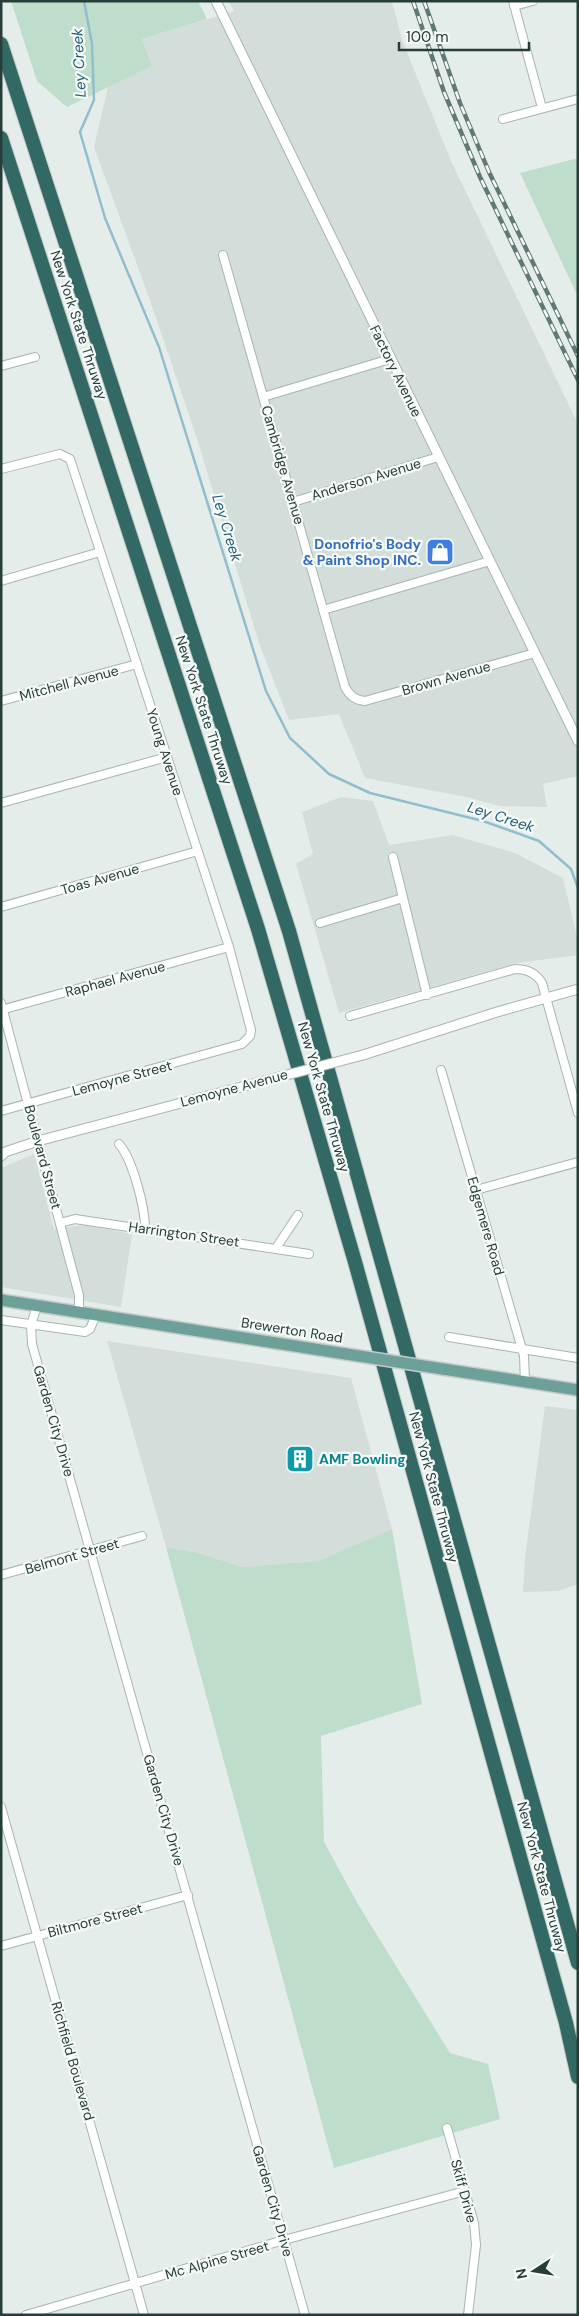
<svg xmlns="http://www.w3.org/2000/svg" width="579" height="2316" viewBox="0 0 579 2316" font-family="'DM Sans',sans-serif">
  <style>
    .built { fill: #d3ddd9 }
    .green { fill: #bfddcb }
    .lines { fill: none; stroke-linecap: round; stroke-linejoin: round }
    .stream { stroke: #90bece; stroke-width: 2.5 }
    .minor-casing { stroke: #a8b5b2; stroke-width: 10 }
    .tertiary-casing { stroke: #a8b5b2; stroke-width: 11 }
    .primary-casing { stroke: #c2c9c8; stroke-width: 14 }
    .motorway-casing { stroke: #c2c9c8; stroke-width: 16 }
    .minor { stroke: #fff; stroke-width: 8 }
    .tertiary { stroke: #fff; stroke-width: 9 }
    .primary { stroke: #6ca099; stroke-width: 11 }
    .motorway { stroke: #326964; stroke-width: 14 }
    .rail-casing { stroke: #607975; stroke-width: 4.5 }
    .rail { stroke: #f5faf8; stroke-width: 2.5; stroke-dasharray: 8; stroke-linecap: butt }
    .tertiary-bridge-casing { stroke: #a8b5b2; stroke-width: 11; stroke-linecap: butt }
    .primary-bridge-casing { stroke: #c2c9c8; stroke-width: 14; stroke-linecap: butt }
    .tertiary-bridge { stroke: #fff; stroke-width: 9 }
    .primary-bridge { stroke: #6ca099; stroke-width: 11 }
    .labels { text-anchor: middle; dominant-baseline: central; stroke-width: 4.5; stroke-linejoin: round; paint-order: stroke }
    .street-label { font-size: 14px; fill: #253e3a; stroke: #f5faf8 }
    .shop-label { font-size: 14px; font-weight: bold; fill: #366cbe; stroke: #f5faf8; text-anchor: end }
    .culture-label { font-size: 14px; font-weight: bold; fill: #0d838f; stroke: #f5faf8; text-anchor: start }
    .water-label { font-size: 15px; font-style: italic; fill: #225f77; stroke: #f5faf8 }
  </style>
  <rect width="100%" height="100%" fill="#e5edea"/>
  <path class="built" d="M229,1H392L402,40L451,161L578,424V776L543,784L547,807L500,806L467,797L365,778L339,714L289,720L259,643L198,442L151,303L94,147L108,87L152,66L142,39L234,11Z
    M341,797L373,801L389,845L453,835L515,853L563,878L578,941V955L517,963L339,1013L296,864L313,854L302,812Z
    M34,1154L54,1229L84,1225L132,1234L121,1307L1,1287V1168Z
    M107,1341L351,1378L392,1529L318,1561L242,1567L199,1553L166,1547Z
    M545,1406L578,1410V1584L558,1591L523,1592L525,1558Z"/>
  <path class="green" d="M11,1H198L207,19L142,39L152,66L67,107L37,81Z
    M578,158V297L520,173Z
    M392,1529L422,1704L321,1736L324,1842L359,1906L450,2053L488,2064L500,2119L334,2168L166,1547L199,1553L242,1567L318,1561Z"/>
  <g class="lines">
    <path class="stream" d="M84,1L92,44L94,100L80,132L105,218L159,347L266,691L290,738L329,774L370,793L483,821L539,841L571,869L578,888"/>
    <defs>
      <path id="minor" d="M513,1L542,108
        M514,6L533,1
        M503,119L578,99
        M223,255L345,687C350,696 355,700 365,701L535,653
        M1,366L35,357
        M263,397L390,359
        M1,469L60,454L70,459L229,947L251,1030L250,1036L242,1044L1,1111
        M293,502L438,457
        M1,581L100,552
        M323,610L490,561
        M1,701L137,664
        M1,803L167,757
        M393,857L427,995
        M1,907L198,851
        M320,923L403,898
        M1,1003L79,1295V1313
        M1,1010L229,947
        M350,1016L515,969C526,969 536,973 542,983L578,1113
        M441,1070L524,1356L525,1382
        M119,1144C133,1160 145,1208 145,1228
        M476,1190L578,1162
        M60,1223L75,1219L309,1254
        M276,1248L298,1215
        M37,1306L31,1325L32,1344L305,2315
        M1,1320L85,1332L90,1329L96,1315
        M449,1337L578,1358
        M1,1575L142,1536
        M1,1807L144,2315
        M1,1946L188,1895
        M447,2128L474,2223L476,2245L468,2315
        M26,2315L284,2240L465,2191"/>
      <path id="tertiary" d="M216,1L578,741
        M363,1055L497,1012L578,989
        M1,1156L5,1152L38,1141L264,1081"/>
      <path id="primary" d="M1,1300L346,1354
        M443,1369L578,1390"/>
      <path id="motorway" d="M1,44L289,931L578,1963
        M1,138L258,929L355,1262L566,2023L578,2077"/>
    </defs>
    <use href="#minor" class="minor-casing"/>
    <use href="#tertiary" class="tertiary-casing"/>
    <use href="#primary" class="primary-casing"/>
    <use href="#motorway" class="motorway-casing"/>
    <use href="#minor" class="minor"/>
    <use href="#tertiary" class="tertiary"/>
    <use href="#primary" class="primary"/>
    <use href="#motorway" class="motorway"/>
    <defs>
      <path id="rail" d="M413,1L444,92L480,177L578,380
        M424,1L460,103L489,172L578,356"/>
    </defs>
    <use href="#rail" class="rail-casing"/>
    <use href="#rail" class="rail"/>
    <defs>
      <path id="tertiary-bridge" d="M264,1081L363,1055"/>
      <path id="primary-bridge" d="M346,1354L443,1369"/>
    </defs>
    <use href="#tertiary-bridge" class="tertiary-bridge-casing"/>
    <use href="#primary-bridge" class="primary-bridge-casing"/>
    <use href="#tertiary-bridge" class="tertiary-bridge"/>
    <use href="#primary-bridge" class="primary-bridge"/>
  </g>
  <defs>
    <symbol id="shop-square" viewBox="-11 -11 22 22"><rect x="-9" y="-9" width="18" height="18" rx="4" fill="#3f7fe0" stroke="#f5faf8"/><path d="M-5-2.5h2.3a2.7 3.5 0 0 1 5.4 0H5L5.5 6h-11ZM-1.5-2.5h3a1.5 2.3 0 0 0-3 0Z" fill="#fff"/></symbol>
    <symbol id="building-square" viewBox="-11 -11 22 22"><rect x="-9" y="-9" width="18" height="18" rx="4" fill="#0f9aa8" stroke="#f5faf8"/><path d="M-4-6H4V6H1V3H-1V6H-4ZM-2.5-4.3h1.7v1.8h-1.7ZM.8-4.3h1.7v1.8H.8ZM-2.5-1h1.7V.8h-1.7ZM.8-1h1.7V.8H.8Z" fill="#fff"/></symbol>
  </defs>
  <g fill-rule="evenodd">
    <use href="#shop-square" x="424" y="536" width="32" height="32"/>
    <use href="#building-square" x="284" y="1443" width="32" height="32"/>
  </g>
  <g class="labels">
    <g class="street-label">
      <text transform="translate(79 325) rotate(72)">New York State Thruway</text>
      <text transform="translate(396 371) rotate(64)">Factory Avenue</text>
      <text transform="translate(283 465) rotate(74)">Cambridge Avenue</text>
      <text transform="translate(366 479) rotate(-17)">Anderson Avenue</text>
      <text transform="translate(446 678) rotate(-16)">Brown Avenue</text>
      <text transform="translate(69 683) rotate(-15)">Mitchell Avenue</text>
      <text transform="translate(204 710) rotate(72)">New York State Thruway</text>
      <text transform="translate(165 752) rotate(72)">Young Avenue</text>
      <text transform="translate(100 879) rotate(-16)">Toas Avenue</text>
      <text transform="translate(115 979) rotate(-15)">Raphael Avenue</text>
      <text transform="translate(122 1078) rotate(-15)">Lemoyne Street</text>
      <text transform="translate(234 1088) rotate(-15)">Lemoyne Avenue</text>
      <text transform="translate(324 1097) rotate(74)">New York State Thruway</text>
      <text transform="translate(43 1157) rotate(75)">Boulevard Street</text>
      <text transform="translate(486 1226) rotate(74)">Edgemere Road</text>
      <text transform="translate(184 1234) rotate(8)">Harrington Street</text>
      <text transform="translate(292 1330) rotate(9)">Brewerton Road</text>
      <text transform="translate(54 1421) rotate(74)">Garden City Drive</text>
      <text transform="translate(434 1487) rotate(75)">New York State Thruway</text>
      <text transform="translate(72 1556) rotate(-16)">Belmont Street</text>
      <text transform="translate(164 1810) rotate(74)">Garden City Drive</text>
      <text transform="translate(542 1877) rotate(75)">New York State Thruway</text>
      <text transform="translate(95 1920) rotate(-15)">Biltmore Street</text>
      <text transform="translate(73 2061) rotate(74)">Richfield Boulevard</text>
      <text transform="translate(464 2191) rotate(75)">Skiff Drive</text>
      <text transform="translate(273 2201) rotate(74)">Garden City Drive</text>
      <text transform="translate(217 2260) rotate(-16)">Mc Alpine Street</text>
    </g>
    <g class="shop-label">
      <text x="421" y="544">Donofrio's Body<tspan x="421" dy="16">&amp; Paint Shop INC.</tspan></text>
    </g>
    <g class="culture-label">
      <text x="319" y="1459">AMF Bowling</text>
    </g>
    <g class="water-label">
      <text transform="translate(79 63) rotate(-93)">Ley Creek</text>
      <text transform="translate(227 528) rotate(73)">Ley Creek</text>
      <text transform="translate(501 817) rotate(18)">Ley Creek</text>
    </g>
  </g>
  <rect width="579" height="2316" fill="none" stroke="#253e3a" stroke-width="5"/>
  <g transform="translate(534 2271) rotate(258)" stroke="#f5faf8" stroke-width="4" paint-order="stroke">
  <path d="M0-4L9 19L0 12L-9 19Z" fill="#253e3a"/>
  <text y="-8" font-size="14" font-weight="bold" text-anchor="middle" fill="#253e3a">N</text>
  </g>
  <path d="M399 42v8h130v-8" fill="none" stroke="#253e3a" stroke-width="2.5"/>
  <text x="406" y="42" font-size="15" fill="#253e3a" stroke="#f5faf8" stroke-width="4" paint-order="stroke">100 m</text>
</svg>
